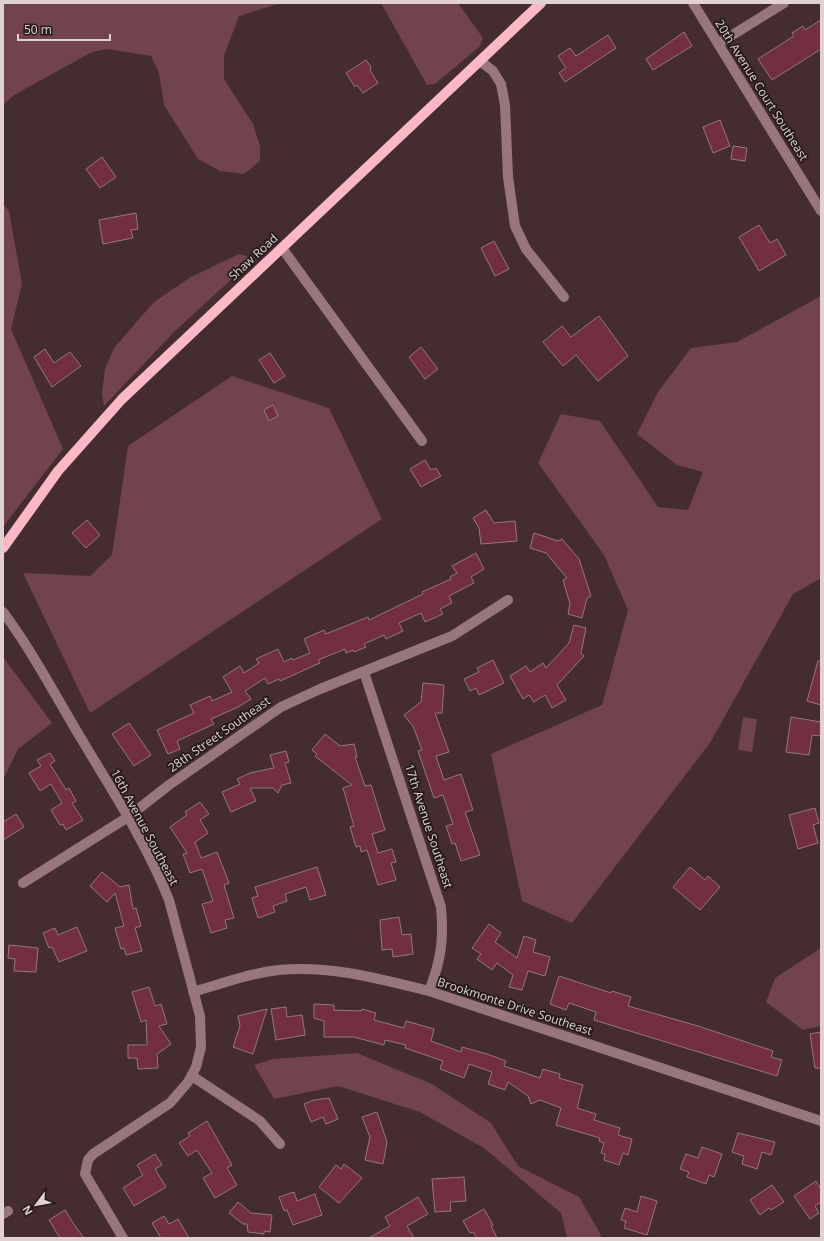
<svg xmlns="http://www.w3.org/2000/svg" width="824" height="1241" viewBox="0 0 824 1241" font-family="'Open Sans',sans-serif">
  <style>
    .green { fill: #71434c }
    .building { fill: #712f3f; stroke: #96787d }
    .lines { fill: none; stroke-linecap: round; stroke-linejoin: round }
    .minor { stroke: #98777c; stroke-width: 10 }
    .major { stroke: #fdb8c5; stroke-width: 10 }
    .labels { text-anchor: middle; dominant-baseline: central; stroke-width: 3.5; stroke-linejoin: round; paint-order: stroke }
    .street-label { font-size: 12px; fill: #e1d1d3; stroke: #23181a }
  </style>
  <rect width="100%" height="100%" fill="#452c30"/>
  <path class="green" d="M3,3H281L239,16L224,56V79L253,124L260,146V161L244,174L220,171L198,159L164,105L159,73L151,56L107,49L92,52L14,95L3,105Z
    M381,3H458L483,38L479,47L435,84L427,85Z
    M3,204L9,211L22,284L11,329L63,449L3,527Z
    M239,254L249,257L246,266L174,332L104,406L102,394L105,369L114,348L154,302L191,277Z
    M821,296V578L793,594L710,743L572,923L522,901L491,754L602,705L628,610L604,555L538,463L561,414L600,421L658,507L688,510L703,472L677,465L637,434L658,392L691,348L737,342Z
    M232,376L329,408L382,519L90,713L23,573L90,576L112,555L128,446Z
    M3,657L52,723L18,749L3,780Z
    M743,717L757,719L752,752L738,750Z
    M821,948V1026L803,1030L766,1002L775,978Z
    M357,1053L432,1084L491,1123L518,1166L579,1197L601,1235L600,1238H567L561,1213L484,1148L420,1112L338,1086L274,1099L254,1065L273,1059Z"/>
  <path class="building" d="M821,20V49L772,80L758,59L794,36L792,33L803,26L805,30Z
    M684,32L692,46L653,70L646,59Z
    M608,35L616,48L565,82L559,73L566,68L558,56L570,48L576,56Z
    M366,60L371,67L370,70L378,83L363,93L357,85L355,87L346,73Z
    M720,120L730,146L713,153L703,127Z
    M733,146L747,148L745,161L731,159Z
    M102,157L116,177L100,188L86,169Z
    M136,213L138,229L131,230L133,238L103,244L99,220Z
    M759,225L770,243L777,239L786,255L759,271L739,237Z
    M494,241L509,269L495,276L481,248Z
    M599,316L628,356L598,381L576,355L563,366L543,342L562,326L571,337Z
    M421,347L438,369L425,379L409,357Z
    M45,349L54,363L70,352L81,366L52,387L34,357Z
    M270,353L285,376L274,383L259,360Z
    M273,405L278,416L269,421L264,410Z
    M425,460L431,470L436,468L441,476L421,487L410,469Z
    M486,510L494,523L515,521L517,541L481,544L479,528L473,518Z
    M87,520L100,535L86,548L72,533Z
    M534,533L558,541L562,539L579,559L591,596L587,598L582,618L568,614L570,604L563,580L567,578L546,553L530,548Z
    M476,553L484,569L471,577L474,583L449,596L452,603L440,609L443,614L425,622L421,613L399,623L403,631L386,639L384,635L364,644L366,647L354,652L353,650L346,653L345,649L318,660L320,663L280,681L279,679L268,684L265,678L245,691L251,699L238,707L211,719L214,724L177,741L180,749L168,754L157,730L194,713L190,705L210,696L212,701L232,692L223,677L240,666L244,673L259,663L256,659L278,649L284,662L292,658L293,660L310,653L304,639L324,630L326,634L368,617L369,620L423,594L422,592L451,579L450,577L457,573L452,566Z
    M574,625L586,628L581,653L584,656L557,685L566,700L552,708L545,695L534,702L529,695L523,699L510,676L526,666L530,672L543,663L546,668L569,643Z
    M493,660L504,683L479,695L476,688L470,691L464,679L479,672L477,668Z
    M818,661H821V705L807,701Z
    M423,683L444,685L442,713H435L449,752L436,756L444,780L461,774L473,810L465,812L480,855L461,861L455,843L452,844L446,826L453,824L443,795L434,798L418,751L422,750L413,726L404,715L421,702Z
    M791,717L821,722V736L812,735L809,755L786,752Z
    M129,723L151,755L134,766L112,734Z
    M325,734L340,746L354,744L357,757H355L365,786L371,785L385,830L372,834L378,853L392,849L396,862L391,863L396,880L378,885L367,850L361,852L360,846L356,847L350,827L354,826L343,788L352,785L315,756L317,754L312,750Z
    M286,751L289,762L285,763L291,783L282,785L278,793L273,788H250L256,801L231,812L222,792L240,784L237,779L250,773L274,768L270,755Z
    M50,753L55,761L50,764L66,790L69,788L76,801L72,803L83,820L66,830L63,824L60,825L51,810L62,803L51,784L40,791L29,773L41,766L37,760Z
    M200,802L209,814L200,820L208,833L195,842L201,858L217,852L229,883L224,885L234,918L225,920L227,928L211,933L202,904L213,901L202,869L190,873L183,854L187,853L170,827L187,815L185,812Z
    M815,808L819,823L813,825L818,843L798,849L789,815Z
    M16,814L24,827L3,840V822Z
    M317,867L326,895L310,900L306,887L285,894L287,901L273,906L275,912L258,918L252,898L258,896L255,887Z
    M690,867L705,880L708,876L720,887L700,910L673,887Z
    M102,872L120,887L129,885L133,909L136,908L141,926L135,928L142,951L126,955L124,948L121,949L115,928L124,926L115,893L107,902L90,886Z
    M399,917L402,935L411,934L413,954L393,957L392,949L382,950L380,920Z
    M489,924L501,933L495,942L517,958L524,936L536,940L533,952L550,957L545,976L528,971L522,990L509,987L513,975L497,963L492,970L477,959L481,954L472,948Z
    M77,927L87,951L59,962L52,947L49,948L43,933L55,928L58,935Z
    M9,945L38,948L36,972L14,971L15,959L8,958Z
    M559,976L611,993L612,991L631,997L628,1006L698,1026L773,1051L771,1057L782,1060L777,1076L594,1020L596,1012L569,1003L566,1010L550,1004Z
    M149,987L155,1006L161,1004L167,1024L159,1026L171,1044L157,1054L158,1068L138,1069L137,1058H128V1045H147L146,1020L141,1022L132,992Z
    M314,1004L334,1005V1010L361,1011L362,1009L376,1013L374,1020L404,1028L406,1021L434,1029L431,1041L461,1052L462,1047L487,1054L506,1061L504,1066L540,1078L543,1069L560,1074L559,1078L583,1085L577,1108L596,1114L594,1120L620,1128L618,1135L632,1139L628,1155L623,1153L619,1165L604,1160L605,1154L601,1153L604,1143L599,1141L600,1138L556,1125L561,1108L540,1100L531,1104L528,1096L508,1082L505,1090L488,1084L492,1072L469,1064L464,1078L440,1069L443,1061L405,1048L406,1045L385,1040L384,1045L354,1037H324V1021L314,1018Z
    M286,1007L287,1017L302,1015L305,1035L276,1040L271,1009Z
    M267,1009L253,1054L233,1047L240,1026L238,1016Z
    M821,1032V1068H815L810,1034Z
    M329,1098L338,1119L326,1124L323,1117L311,1122L304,1104L314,1100Z
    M377,1112L387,1142L383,1164L365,1160L370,1137L362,1117Z
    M207,1121L232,1165L227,1168L237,1185L215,1198L203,1178L212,1173L197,1150L188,1156L179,1143L190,1136L188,1133Z
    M738,1133L775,1142L771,1155L762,1152L757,1169L742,1164L744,1156L732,1152Z
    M702,1147L722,1154L714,1177L709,1175L706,1184L687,1177L689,1172L680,1169L686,1154L698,1158Z
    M155,1154L162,1165L155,1169L166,1187L134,1206L123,1188L143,1175L137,1165Z
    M344,1164L362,1178L339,1203L319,1187L336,1165L341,1169Z
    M464,1177L466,1201L450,1202L451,1211L435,1212L432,1179Z
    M816,1181L821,1189V1202L815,1206L819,1213L810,1219L794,1196Z
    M772,1185L784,1202L771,1210L769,1208L760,1215L750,1200Z
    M294,1192L297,1201L315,1194L322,1215L293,1225L287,1210L284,1211L279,1197Z
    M641,1196L657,1201L647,1235L624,1228L626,1221L621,1220L625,1208L637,1212Z
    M418,1197L428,1214L407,1226L414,1238H369L390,1226L385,1217Z
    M238,1202L251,1213L272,1215L270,1232L264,1231V1234L248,1232L247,1224H243L229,1213Z
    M484,1209L493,1225L491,1226L497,1238H477L473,1232L470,1233L463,1221Z
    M65,1210L75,1226L84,1238H60L49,1220Z
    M164,1216L169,1224L178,1219L189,1238H161L152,1223Z"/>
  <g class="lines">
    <path class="minor" d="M693,3L821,211
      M718,44L784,3
      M480,61L493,71L501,84L505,105L508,177L515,226L526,249L564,297
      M282,248L422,441
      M3,612C33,652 56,697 82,740C113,792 147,844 169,900L200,1016L201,1047L196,1067L188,1082L170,1103L93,1154L88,1160L85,1174L123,1238
      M364,672L441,907C444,939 441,961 429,991
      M23,883L128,817L169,785L281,707L320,689L452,636L508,600
      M193,992C221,984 250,973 279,970C331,965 380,979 429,991L821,1121
      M192,1076L260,1121L280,1144
      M3,1214L8,1211"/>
    <path class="major" d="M3,548L58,471L122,399L541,3"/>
  </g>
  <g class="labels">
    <g class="street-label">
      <text transform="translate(762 90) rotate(58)">20th Avenue Court Southeast</text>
      <text transform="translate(253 257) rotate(-43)">Shaw Road</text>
      <text transform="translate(219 734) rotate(-35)">28th Street Southeast</text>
      <text transform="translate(429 826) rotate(72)">17th Avenue Southeast</text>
      <text transform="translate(145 827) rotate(62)">16th Avenue Southeast</text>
      <text transform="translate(515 1006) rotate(18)">Brookmonte Drive Southeast</text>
    </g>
  </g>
  <rect width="824" height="1241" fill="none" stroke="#e1d1d3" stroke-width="8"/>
  <g transform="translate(36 1205) rotate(238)" stroke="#23181a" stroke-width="3" paint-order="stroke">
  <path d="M0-3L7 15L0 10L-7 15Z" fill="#e1d1d3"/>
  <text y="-6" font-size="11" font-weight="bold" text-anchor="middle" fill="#e1d1d3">N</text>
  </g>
  <path d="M18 34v6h92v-6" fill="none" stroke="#e1d1d3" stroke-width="2"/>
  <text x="24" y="34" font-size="12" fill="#e1d1d3" stroke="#23181a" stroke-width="3" paint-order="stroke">50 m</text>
</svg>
